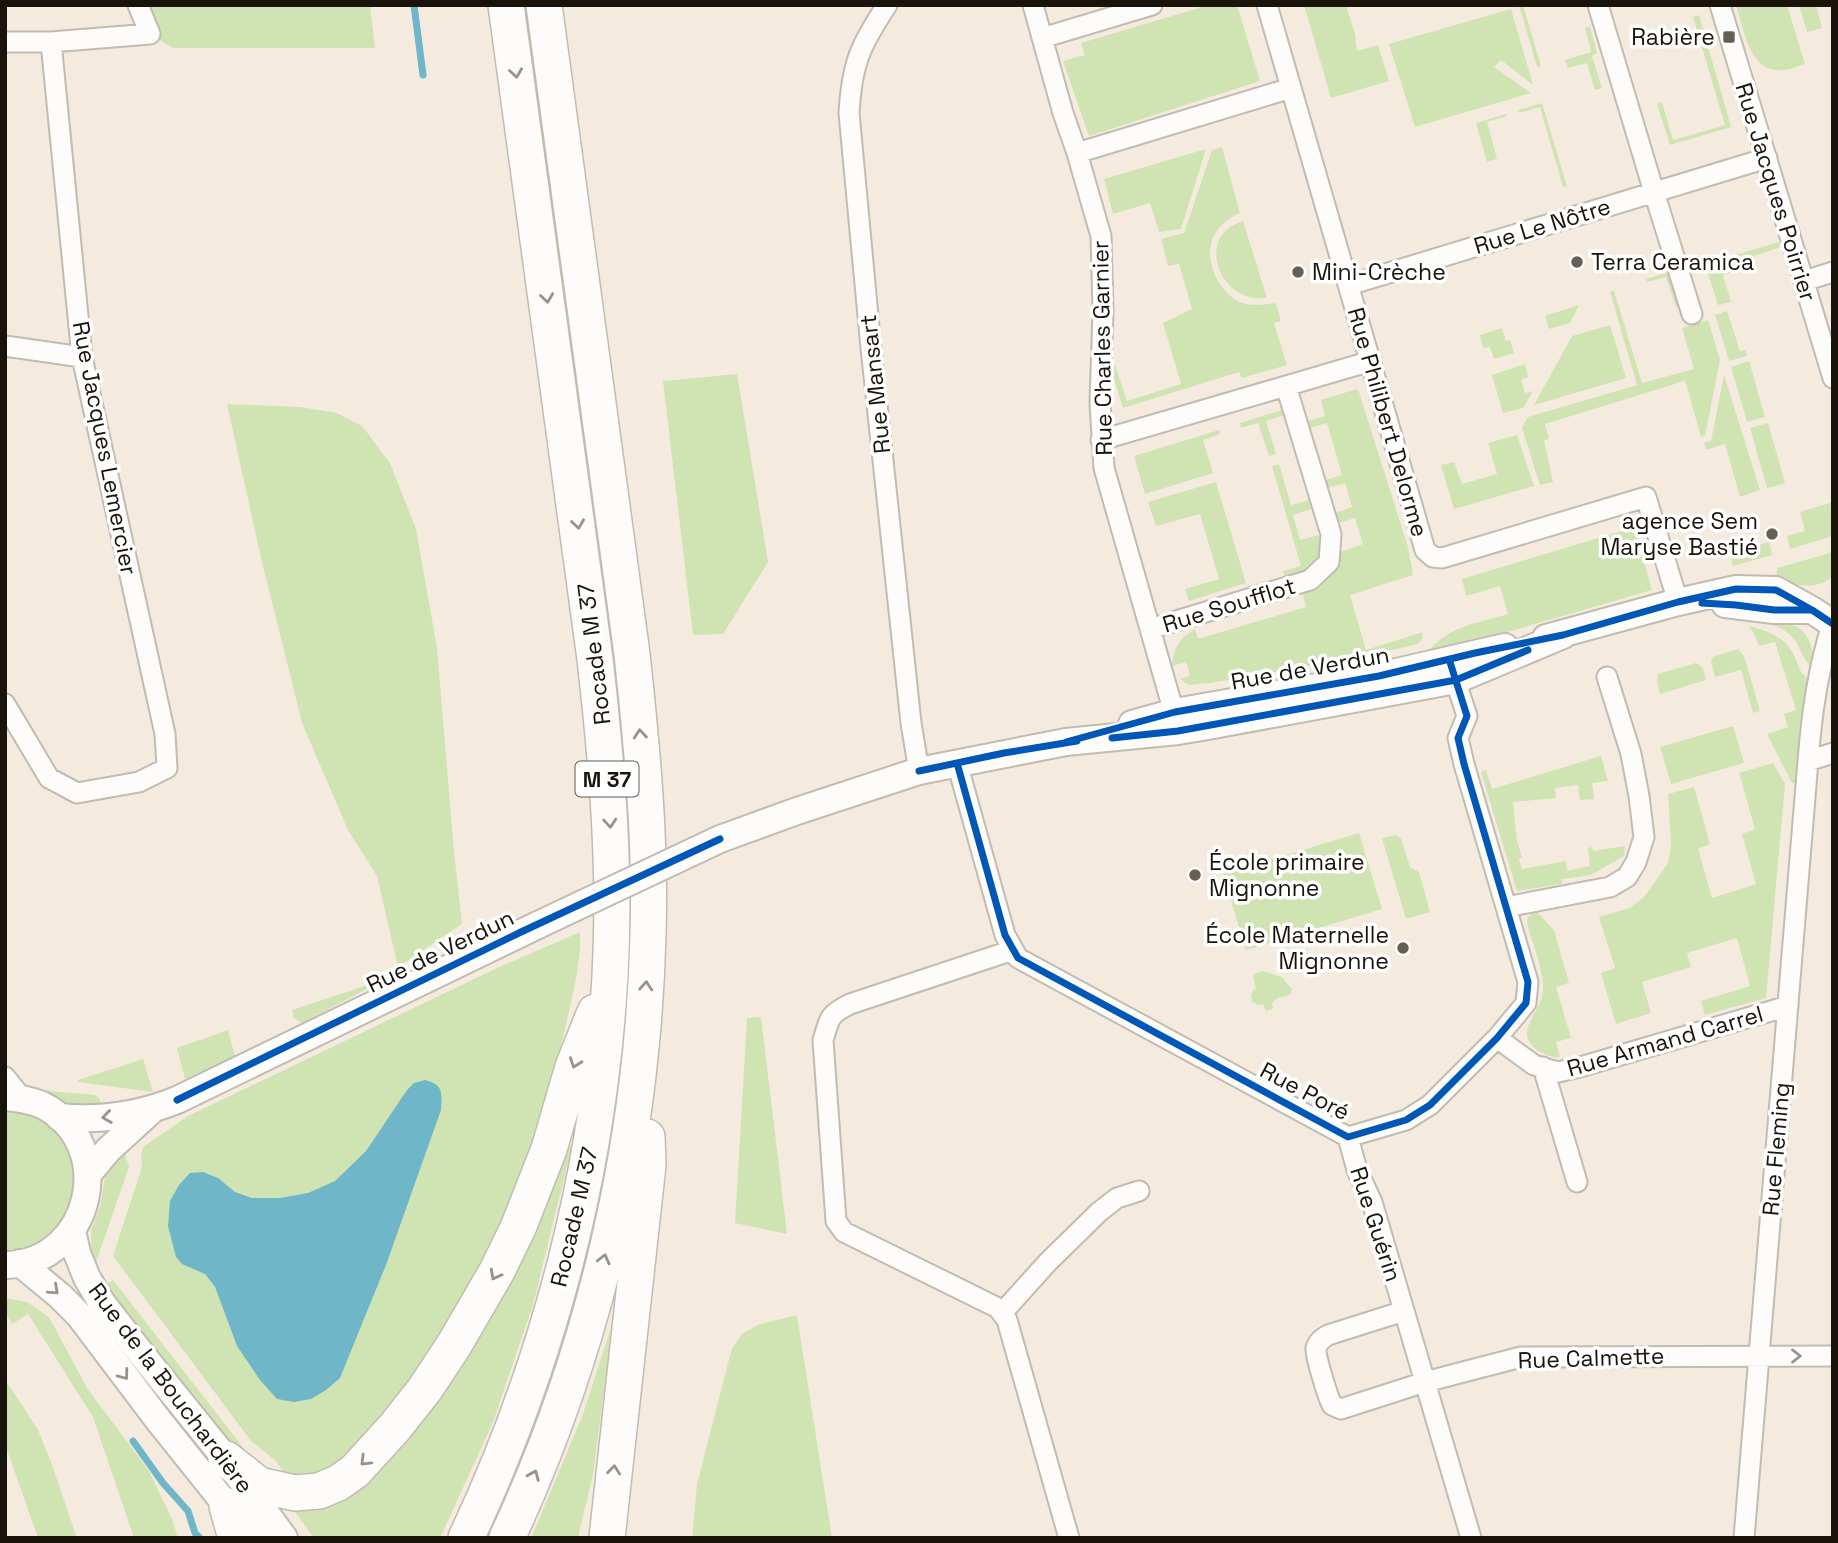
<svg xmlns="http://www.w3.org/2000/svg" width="1838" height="1543" viewBox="0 0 1838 1543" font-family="'Space Grotesk',sans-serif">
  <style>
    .green { fill: #d0e4b3 }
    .water { fill: #6fb6c8 }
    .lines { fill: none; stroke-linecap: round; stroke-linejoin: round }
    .stream { stroke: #6fb6c8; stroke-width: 7 }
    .street-casing { stroke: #c2bbb1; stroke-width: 23 }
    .secondary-casing { stroke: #c2bbb1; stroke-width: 30 }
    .highway-casing { stroke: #c2bbb1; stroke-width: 38 }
    .street { stroke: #fdfcfa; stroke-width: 19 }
    .secondary { stroke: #fdfcfa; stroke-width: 26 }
    .highway { stroke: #fdfcfa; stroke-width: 35 }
    .secondary-bridge-casing { stroke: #c2bbb1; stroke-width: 30; stroke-linecap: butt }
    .secondary-bridge { stroke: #fdfcfa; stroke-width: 26 }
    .cycleway-casing { stroke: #fff; stroke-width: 11 }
    .cycleway { stroke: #0057b8; stroke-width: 7 }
    .oneway { stroke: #96938e }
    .poi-dot { fill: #665f55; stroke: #fff; stroke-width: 2.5 }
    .labels { text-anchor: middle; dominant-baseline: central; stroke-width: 7; stroke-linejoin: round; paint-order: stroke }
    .shield { fill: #fff; stroke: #5e5a54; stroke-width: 2 }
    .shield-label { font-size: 21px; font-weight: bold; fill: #19130b }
    .poi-label { font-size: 23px; fill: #19130b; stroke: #fff; text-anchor: end }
    .street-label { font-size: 23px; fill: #19130b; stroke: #fff }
  </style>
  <rect width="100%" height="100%" fill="#f4ebde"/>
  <path class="green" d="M135,5H370L375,48H173L150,34Z
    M1209,5H1237L1260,81L1089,136L1063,61L1085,55L1081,43Z
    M1304,5H1346L1355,34L1357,51L1378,45L1389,81L1331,98Z
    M1519,5H1523L1541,66L1537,67Z
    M1736,5H1787L1805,64C1798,66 1790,70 1783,70C1749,74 1744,29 1736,5Z
    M1799,5H1816L1822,28L1807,32Z
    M1511,9L1533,85L1501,60L1494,67L1531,93L1415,127L1389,44Z
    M1699,15L1731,127L1670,145L1657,104L1662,102L1673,140L1725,125L1693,17Z
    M1590,27L1597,53L1592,56L1602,88L1595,90L1587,63L1568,68L1565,60L1591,52L1585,28Z
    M1542,103L1567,186L1563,187L1540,107L1519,113L1518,110Z
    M1506,114L1507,116L1487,122L1497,159L1487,162L1476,123Z
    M1222,147L1240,213C1227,219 1214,229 1211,244C1206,264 1220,292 1238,301C1250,307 1263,305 1276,303L1281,321L1274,323L1287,365L1242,378L1239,372L1123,408L1110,366L1115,365L1127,401L1181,384L1163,323L1192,309L1179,264L1168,266L1161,239L1184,233L1212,150Z
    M1206,149L1181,229L1159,232L1150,203L1113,214L1104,179Z
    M1243,221L1267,298C1220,305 1193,236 1243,221Z
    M1779,242L1780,247L1754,256L1756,265L1723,275L1731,302L1718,305L1705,264Z
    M1670,272L1680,306L1676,307L1666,277L1647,282L1646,279Z
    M1614,291L1642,383L1694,369L1682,328L1708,320L1720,360L1705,436L1701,437L1685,380L1675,384L1545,424L1549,439L1544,440L1553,482L1540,485L1522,428L1528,417L1637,385L1610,292Z
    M1579,305L1570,323L1549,329L1545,316Z
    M1727,311L1740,351L1746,350L1747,356L1729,361L1715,315Z
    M1610,325L1626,378L1534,405L1572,336Z
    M1502,328L1506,341L1510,340L1514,353L1494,359L1490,347L1483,348L1480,335Z
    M1749,361L1765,417L1747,422L1731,367Z
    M1525,364L1528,377L1521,380L1525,393L1533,391L1523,408L1503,413L1492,375Z
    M737,374L768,562L723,634L693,635L663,381Z
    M1724,375L1760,490L1740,497L1725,444L1706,450L1704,443L1711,441Z
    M1357,389L1359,392L1408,547L1413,575L1350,595L1366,650L1423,632L1422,639L1418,644L1357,658L1210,683L1189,685L1180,679L1190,675L1186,662L1172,666C1174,647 1179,639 1195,629L1198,639L1306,607L1302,591L1337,561L1340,552L1363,544L1355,518L1338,523L1335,513L1352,507L1345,483L1328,488L1326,480L1342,475L1327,423L1310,428L1308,421L1325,416L1321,400Z
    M227,404L300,407L337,413L362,426L390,463L416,529L437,648L454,851L462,924L398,967L377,876L348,830L302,723L261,558Z
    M1282,410L1284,415L1266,421L1276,454L1269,456L1258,423L1241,428L1240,423Z
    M1768,423L1785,483L1767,488L1750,428Z
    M1219,430L1220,434L1203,440L1213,473L1145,494L1134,456Z
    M1517,435L1534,486L1454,509L1441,465L1454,462L1462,484L1497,474L1488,443Z
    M1279,464L1291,505L1309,500L1311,509L1293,515L1300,540L1319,535C1326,563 1309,571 1285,578L1283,571L1301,566L1272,466Z
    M1216,482L1246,583L1189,601L1185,589L1219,579L1200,514L1156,526L1148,502Z
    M1833,502V536L1790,549L1787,536L1805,531L1800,512Z
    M1634,526L1652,590L1425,656C1444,627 1477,623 1508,614L1500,586L1466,596L1462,579L1625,530Z
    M1769,542L1772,555L1733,566L1730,553Z
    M1833,552V577C1813,591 1798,585 1776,581L1777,568Z
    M1751,618C1785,621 1817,622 1812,667C1802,660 1801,647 1793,638C1784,626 1765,623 1751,618Z
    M1748,626C1769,631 1788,638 1796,660C1800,669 1800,673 1808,678L1801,720L1796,783H1792L1767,734L1788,727L1784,714L1796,710L1775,642L1759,646L1754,633Z
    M1738,649L1744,656L1760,711L1753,713L1741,670L1715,677L1711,661L1713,657Z
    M1696,663L1703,668L1706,680L1660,694L1657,682L1658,674Z
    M1733,726L1744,763L1671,784L1660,747Z
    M1601,756L1608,781L1592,783L1594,799L1580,800L1578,785L1555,788L1556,798L1513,802L1517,841L1522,857L1519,859L1522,869L1566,861L1567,871L1590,866L1588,848L1592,847L1593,851L1625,846L1624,856L1591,875L1562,879V884L1517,891L1481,772L1486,770L1492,789Z
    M1773,763L1785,784L1766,998L1705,1015L1701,1001L1750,986L1737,938L1687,953L1691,967L1642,982L1651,1013L1616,1024L1601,973L1615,968L1599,917L1630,908L1645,896L1668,863L1671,844L1668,794L1694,787L1710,844L1698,849L1712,898L1756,884L1742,834L1755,829L1739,773Z
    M1359,833L1382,909L1246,950L1223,874Z
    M1396,835L1401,838L1410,867L1419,872L1430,912L1406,919L1382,838Z
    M1536,911L1554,930L1569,983L1556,987L1571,1038L1556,1042L1560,1057C1552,1058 1547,1055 1539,1051C1509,1032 1544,1012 1543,988C1543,966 1532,944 1527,923L1528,917Z
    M580,932V949L576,979L556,1070L520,1189L483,1266L422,1369L346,1461L320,1473L287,1477L277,1462L251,1441L113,1256L142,1167L141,1157L143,1147L188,1116L497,968Z
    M1263,971L1282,977L1292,989L1290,995L1278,998L1272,1003L1273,1009L1266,1011L1263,1004L1258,1005L1252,1002L1251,996L1253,990L1256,989L1253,977L1255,973Z
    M386,979L302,1023L294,1018L292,1010Z
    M761,1017L787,1234L735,1223L747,1018Z
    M228,1030L235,1056L185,1079L177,1048Z
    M143,1059L153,1092L78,1082V1080Z
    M41,1090L95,1095L99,1098L102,1107C75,1108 65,1102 41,1090Z
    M5,1111C99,1118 94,1248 5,1250Z
    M568,1146H571V1150L533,1305L493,1422L440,1538H314L293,1509L347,1488Z
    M123,1147L129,1167L95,1265L91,1245V1230L100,1206L106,1171Z
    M113,1280L245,1450L258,1462L268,1476L241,1457L139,1329L107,1284Z
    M5,1298L27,1302L49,1317L87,1388L149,1471L172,1519L177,1535L176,1538H134L93,1417L28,1314L12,1324L6,1313Z
    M797,1315L832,1538H692L697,1484L732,1348L743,1333L758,1325Z
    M613,1322L593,1474L579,1533V1538H531L582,1417Z
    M5,1379L38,1430L51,1462L77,1538H38L5,1444Z"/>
  <path class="water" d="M425,1080C444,1085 442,1093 441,1110L386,1265L340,1378L326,1390L311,1399L294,1402L277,1399L260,1380L237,1346L215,1287L205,1274L182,1264L176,1257L168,1226L170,1201L179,1185L190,1173L203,1172L218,1178L235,1192L252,1198H280L308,1193L335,1181L366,1151L407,1090L414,1083Z"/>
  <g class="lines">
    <path class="stream" d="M414,5L423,75
      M133,1441L163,1483L188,1511L195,1533L199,1537"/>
    <defs>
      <path id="street" d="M887,5C860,46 852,63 849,113L871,348L911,723L919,771
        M1033,5L1063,113L1077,153L1101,236L1103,312L1100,403L1104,468L1177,723
        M1267,5L1425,550L1433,557L1442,558L1646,497L1678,602
        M1598,5L1654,192L1692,314
        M1720,5L1833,378
        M1042,38L1152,5
        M5,42H51L150,34L138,5
        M1077,153L1291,88
        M1804,281L1833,272
        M1349,285L1767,158
        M5,346L82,357
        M1101,440L1286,386
        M1833,621C1818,669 1812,711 1808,761L1833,753
        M1150,629L1310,580L1329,562L1331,534L1286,386L1371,361
        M5,704L49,778L77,793L139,782L167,768L165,734L82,357L51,42
        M957,763L1005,935L1018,958L1348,1137L1406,1120L1430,1105L1497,1038L1526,1003L1528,982L1464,764L1458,738L1467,716L1452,670
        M1506,907L1610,887L1627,877L1636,862L1644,837L1639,796L1631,754L1607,677
        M1013,950L850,1004C828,1015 830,1018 823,1040L836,1221L844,1232L998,1308L1007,1320L1069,1538
        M1497,1038L1534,1065L1558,1072L1580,1067L1788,1006
        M1543,1067L1577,1182
        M5,1077L22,1098
        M1348,1137L1357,1170L1372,1202L1471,1538
        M1404,1311L1328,1335C1323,1338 1318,1341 1316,1348C1315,1356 1328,1397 1332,1405L1341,1409L1425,1382L1521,1357L1833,1356
        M1002,1313L1047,1263L1099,1212L1117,1198L1139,1191
        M1744,1538L1808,761"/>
      <path id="secondary" d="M1725,604L1774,610H1808
        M1546,638L1678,602L1736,589L1776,590L1812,610L1833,624
        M1132,724L1175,712L1379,676L1505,647
        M720,839L797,811L919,771L1066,742L1178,731L1208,726L1456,680L1563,635
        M5,1097C18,1098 30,1100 42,1105C119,1144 92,1262 7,1265
        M59,1117C100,1121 140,1115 177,1100L540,924
        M88,1174L108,1150L153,1109
        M72,1231L77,1253L87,1278L102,1303L143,1356L226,1459L284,1538
        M20,1263L60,1296L79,1315L159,1421L227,1506L257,1538"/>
      <path id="highway" d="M226,1459L259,1485L295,1493L319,1491L338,1483L355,1471L395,1427L425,1389L454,1345L497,1271L518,1228L549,1149L573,1067L595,1012
        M227,1506L236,1538
        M466,1538C549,1362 599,1171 610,976C616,870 607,764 595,659L506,5
        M507,1538C595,1349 643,1142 648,934C651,840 642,747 632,654L544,5
        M607,1538L648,1165L647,1137"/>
    </defs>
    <use href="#street" class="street-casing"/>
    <use href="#secondary" class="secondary-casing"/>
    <use href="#highway" class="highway-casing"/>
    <use href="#street" class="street"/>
    <use href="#secondary" class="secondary"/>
    <use href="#highway" class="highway"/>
    <defs>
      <path id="secondary-bridge" d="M540,924L720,839"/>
    </defs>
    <use href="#secondary-bridge" class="secondary-bridge-casing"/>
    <use href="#secondary-bridge" class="secondary-bridge"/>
    <defs>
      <path id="cycleway" d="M1702,603L1736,605L1774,610H1810
        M1112,738L1178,731L1456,680L1528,650
        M1066,742L1175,712L1379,676L1475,653L1563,635L1678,602L1736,589L1776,590L1812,610L1833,624
        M957,763L1005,935L1018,958L1348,1137L1406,1120L1430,1105L1497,1038L1526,1003L1528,982L1464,764L1458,738L1467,716L1449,659
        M919,771L1004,753L1077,741
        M177,1100L521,932L720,839"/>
    </defs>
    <use href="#cycleway" class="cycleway-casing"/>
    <use href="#cycleway" class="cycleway"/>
  </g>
  <defs><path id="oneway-chevron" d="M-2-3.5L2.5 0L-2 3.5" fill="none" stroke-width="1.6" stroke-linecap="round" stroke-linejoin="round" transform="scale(1.75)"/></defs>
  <g class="oneway">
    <use href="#oneway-chevron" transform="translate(516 73) rotate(82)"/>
    <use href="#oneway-chevron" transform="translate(547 298) rotate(82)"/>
    <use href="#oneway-chevron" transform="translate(578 524) rotate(82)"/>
    <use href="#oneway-chevron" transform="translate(640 734) rotate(-95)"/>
    <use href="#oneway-chevron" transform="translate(610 823) rotate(86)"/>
    <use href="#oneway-chevron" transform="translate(646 986) rotate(-86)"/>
    <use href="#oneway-chevron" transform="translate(575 1063) rotate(110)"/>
    <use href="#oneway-chevron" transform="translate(107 1117) rotate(172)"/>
    <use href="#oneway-chevron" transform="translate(604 1259) rotate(-76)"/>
    <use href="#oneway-chevron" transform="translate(495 1275) rotate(118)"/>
    <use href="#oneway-chevron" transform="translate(54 1290) rotate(42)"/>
    <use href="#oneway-chevron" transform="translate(1796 1356)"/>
    <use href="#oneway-chevron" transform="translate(124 1375) rotate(53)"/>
    <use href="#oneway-chevron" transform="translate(365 1461) rotate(135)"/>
    <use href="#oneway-chevron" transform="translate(614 1470) rotate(-84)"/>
    <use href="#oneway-chevron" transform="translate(534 1475) rotate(-67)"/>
  </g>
  <g class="poi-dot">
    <rect x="1722" y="30" width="14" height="14" rx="3.5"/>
    <circle cx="1577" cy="262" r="7"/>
    <circle cx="1298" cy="272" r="7"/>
    <circle cx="1772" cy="534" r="7"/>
    <circle cx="1195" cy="875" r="7"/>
    <circle cx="1403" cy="948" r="7"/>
  </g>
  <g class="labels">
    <rect class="shield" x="575.5" y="761.5" width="63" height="35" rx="5"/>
    <g class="shield-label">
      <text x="607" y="779">M 37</text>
    </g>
    <g class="poi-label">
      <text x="1715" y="37">Rabière</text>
      <text x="1591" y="262" text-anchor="start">Terra Ceramica</text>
      <text x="1312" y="272" text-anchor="start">Mini-Crèche</text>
      <text x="1758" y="521">agence Sem<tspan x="1758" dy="26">Maryse Bastié</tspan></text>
      <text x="1209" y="862" text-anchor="start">École primaire<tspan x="1209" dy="26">Mignonne</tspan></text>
      <text x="1389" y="935">École Maternelle<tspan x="1389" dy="26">Mignonne</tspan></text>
    </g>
    <g class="street-label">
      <text transform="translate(1776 192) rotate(73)">Rue Jacques Poirrier</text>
      <text transform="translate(1542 226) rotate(-17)">Rue Le Nôtre</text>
      <text transform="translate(1102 348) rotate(-91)">Rue Charles Garnier</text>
      <text transform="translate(875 384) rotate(-96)">Rue Mansart</text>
      <text transform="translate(1388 422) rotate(74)">Rue Philibert Delorme</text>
      <text transform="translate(105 448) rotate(79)">Rue Jacques Lemercier</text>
      <text transform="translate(1229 605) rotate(-17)">Rue Soufflot</text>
      <text transform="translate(594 654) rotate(-97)">Rocade M 37</text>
      <text transform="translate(1310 668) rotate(-10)">Rue de Verdun</text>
      <text transform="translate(440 951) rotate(-26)">Rue de Verdun</text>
      <text transform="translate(1665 1041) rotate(-16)">Rue Armand Carrel</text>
      <text transform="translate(1305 1091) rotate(28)">Rue Poré</text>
      <text transform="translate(1776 1149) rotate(-85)">Rue Fleming</text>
      <text transform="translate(574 1217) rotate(-77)">Rocade M 37</text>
      <text transform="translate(1376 1224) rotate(72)">Rue Guérin</text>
      <text transform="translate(1591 1358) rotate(-2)">Rue Calmette</text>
      <text transform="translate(171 1388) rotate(53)">Rue de la Bouchardière</text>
    </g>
  </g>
  <rect width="1838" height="1543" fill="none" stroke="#19130b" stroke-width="14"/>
</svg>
